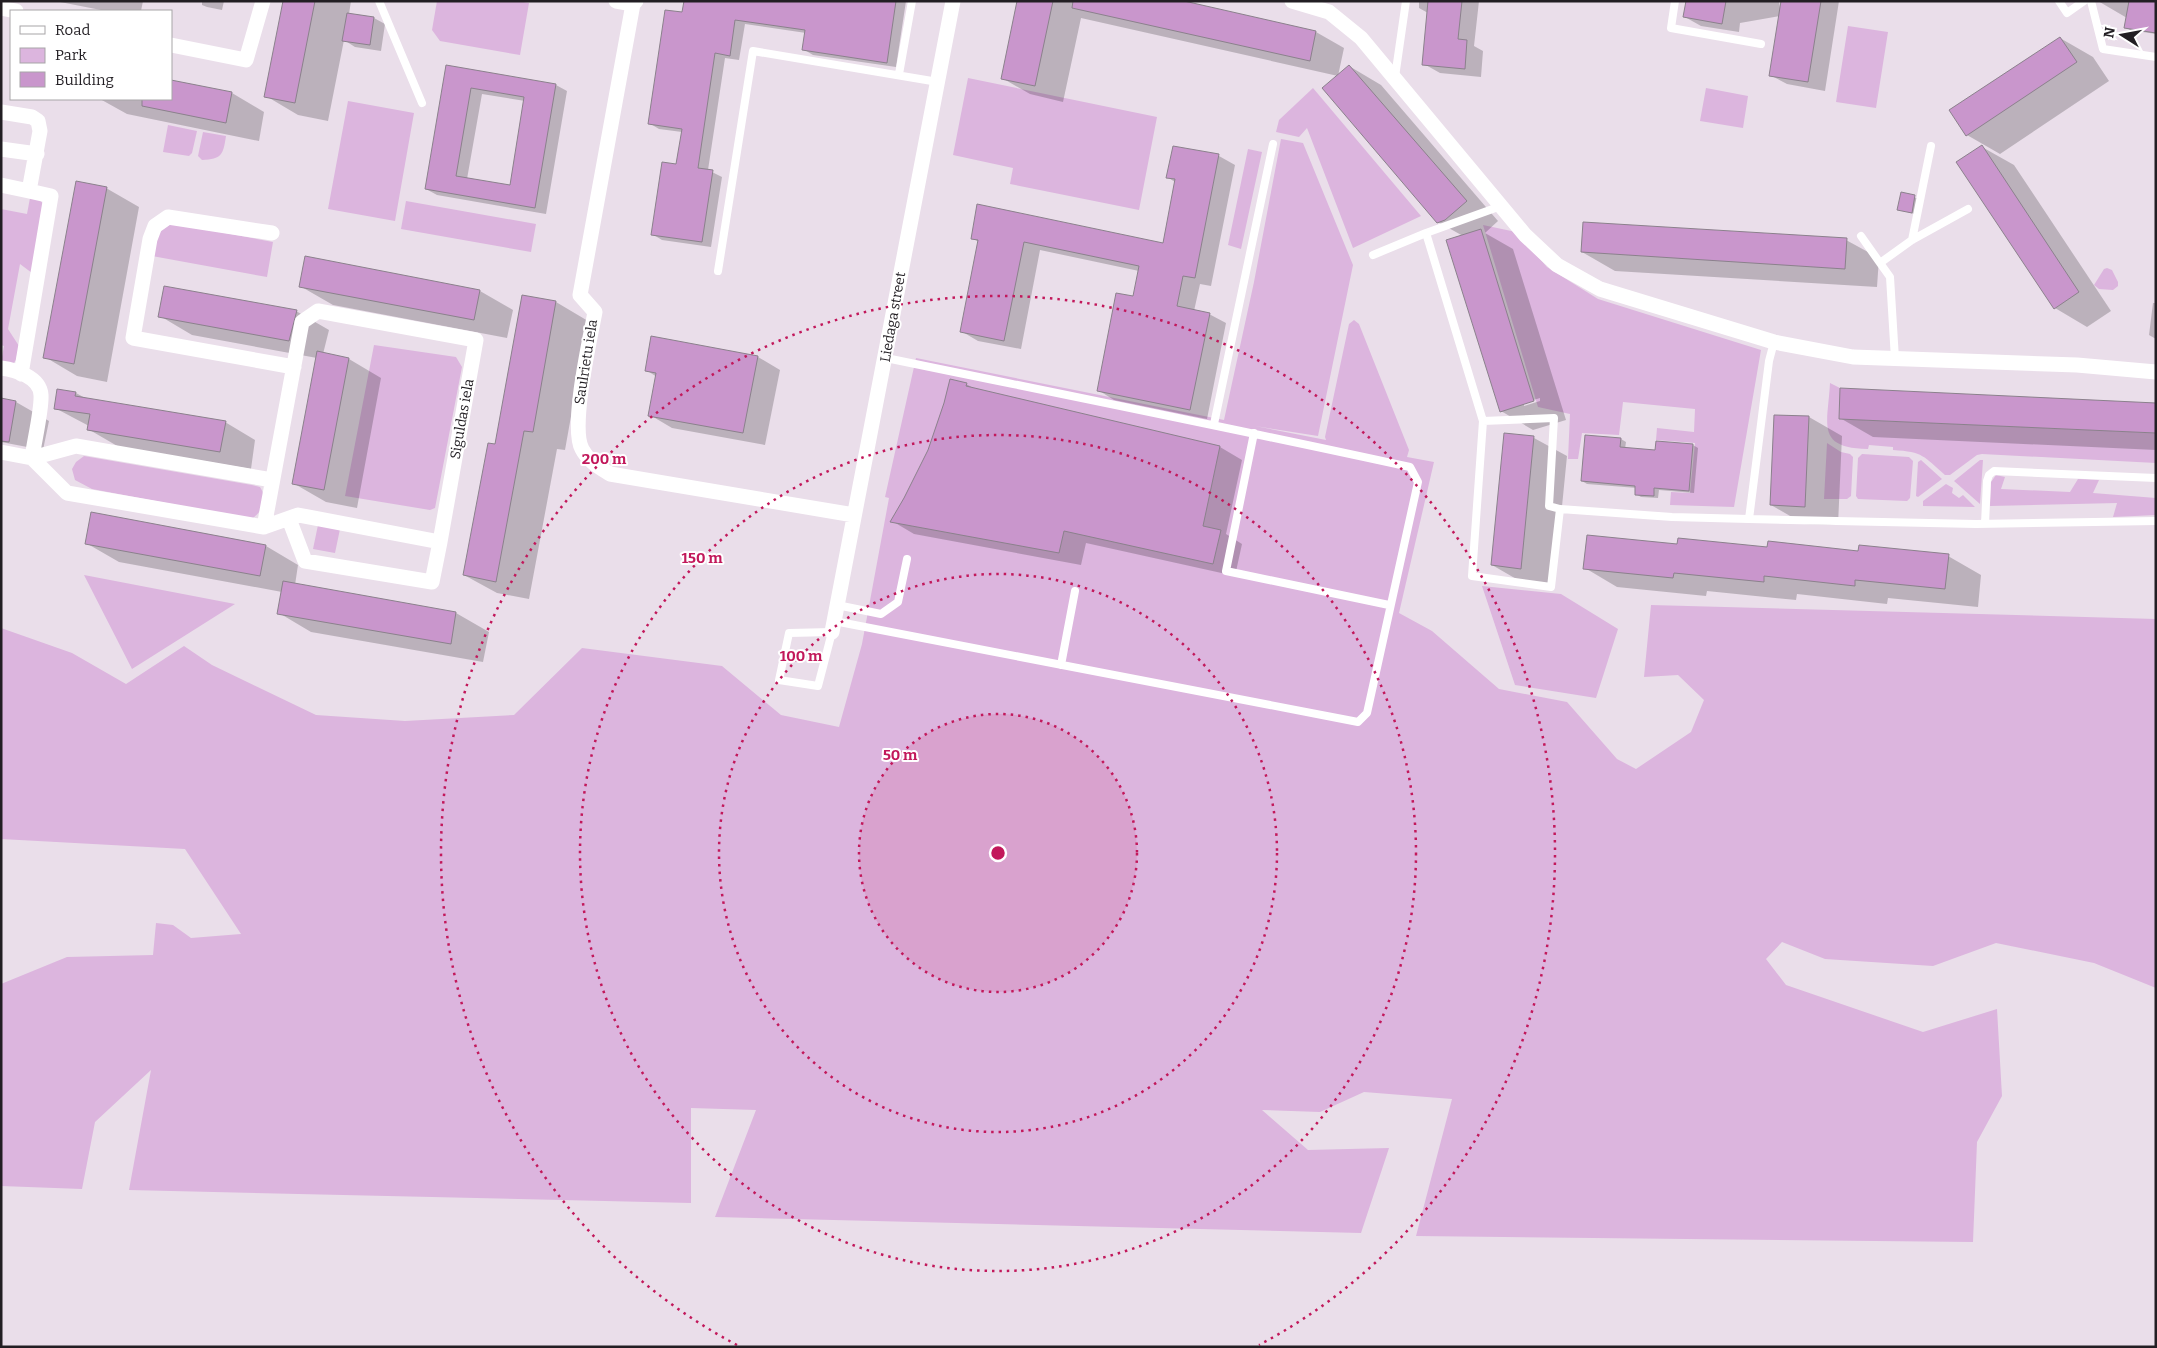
<svg xmlns="http://www.w3.org/2000/svg" width="2157" height="1348" viewBox="0 0 2157 1348" font-family="Bitter,serif">
  <style>
    .green { fill: #dcb5de }
    .shadow { fill: #0003; fill-rule: evenodd }
    .building { fill: #c996cc; stroke: #8b818c; fill-rule: evenodd }
    .lines { fill: none; stroke-linecap: round; stroke-linejoin: round }
    .service { stroke: #fff; stroke-width: 8 }
    .minor { stroke: #fff; stroke-width: 15 }
    .ring { fill: none; stroke: #c2185b; stroke-width: 2.5; stroke-dasharray: 2.5 5 }
    .labels { text-anchor: middle; dominant-baseline: central; stroke-width: 4; stroke-linejoin: round; paint-order: stroke }
    .street-label { font-size: 14px; fill: #221e23; stroke: #fff }
    .centre { fill: #c2185b; stroke: #fff; stroke-width: 2.5 }
    .ring-label { font-size: 15px; text-anchor: middle; font-weight: bold; fill: #c2185b; stroke: #fff; stroke-width: 4; stroke-linejoin: round; paint-order: stroke }
  </style>
  <rect width="100%" height="100%" fill="#eadeea"/>
  <path class="green" d="M437,1H518L529,3L520,55L440,41L432,30Z
    M1848,26L1888,32L1876,108L1836,102Z
    M968,78L1157,117L1139,210L1010,184L1013,168L953,155Z
    M1313,88L1421,216L1353,248L1307,128L1299,137L1276,132L1279,120Z
    M1706,88L1748,96L1743,128L1700,121Z
    M348,101L414,113L395,221L328,209Z
    M168,125L197,131L192,153L189,156L163,152Z
    M203,132L226,136C223,155 222,159 202,160L198,156Z
    M1281,139L1303,143L1353,265L1318,436L1255,426L1326,440L1325,437L1349,324L1354,320L1359,324L1409,450L1407,457L1434,462L1399,613L1432,631L1499,689L1567,702L1617,759L1636,769L1691,732L1704,700L1678,675L1644,677L1651,605L2156,619V988L2094,963L1996,943L1933,966L1825,959L1782,942L1766,959L1786,985L1923,1032L1997,1009L2002,1096L1977,1142L1973,1242L1416,1236L1452,1099L1364,1092L1320,1112L1262,1110L1308,1150L1389,1148L1361,1233L715,1217L756,1110L691,1108V1203L129,1190L151,1070L95,1122L82,1189L1,1186V984L67,957L153,955L156,923L173,925L191,938L241,934L185,849L1,839V628L72,653L126,684L184,646L212,665L316,715L405,721L514,715L582,648L722,666L781,715L839,727L862,644L889,498L885,497L916,358L1224,420L1254,282Z
    M1248,149L1262,152L1241,249L1228,245Z
    M30,198L40,200L44,205L32,273L20,264L8,329L19,346L16,360L13,364L1,362L4,346L1,345V209L27,214Z
    M406,201L536,224L531,252L401,229Z
    M172,223L273,242L267,277L152,256L156,235Z
    M1483,225L1516,232L1547,267L1598,299L1761,350L1734,507L1670,505L1671,492L1690,493L1695,443L1656,440L1657,428L1694,432L1695,409L1623,402L1619,435L1582,433L1578,459H1568L1570,414L1538,407Z
    M2107,268L2112,270L2118,282V286L2113,290L2099,289L2094,285L2104,269Z
    M374,345L456,357L462,367L435,508L430,510L345,496Z
    M1830,383L1840,388L1839,419L2156,433V463L1982,454L1977,455L1950,475H1945C1923,456 1924,452 1893,450V447L1869,445L1868,449C1815,448 1828,424 1830,383Z
    M1827,443L1841,452L1850,454L1853,457L1851,496L1847,499H1824Z
    M1862,454L1909,457L1913,461L1910,498L1907,501L1858,499L1856,496L1858,458Z
    M84,456L252,485L260,487C268,499 263,512 251,519L92,489L75,480L72,469L76,462Z
    M1921,460L1942,479L1918,497L1916,496L1918,462Z
    M1980,460H1983L1980,504L1954,481Z
    M1996,475L2005,477L2001,489L2070,492L2078,479L2099,480L2093,493L2156,498V515L2113,517L2117,503L1990,506L1991,482Z
    M1946,484L1953,488L1952,493L1959,498L1963,495L1975,507L1923,506V501Z
    M318,525L340,529L335,553L313,549Z
    M84,575L235,604L132,669Z
    M1482,586L1561,594L1618,629L1596,698L1515,685Z"/>
  <path class="shadow" d="M55,1H143L141,11H106Z
    M202,1H224L222,10L207,7L202,5Z
    M285,1H351L349,14L374,18L385,24L381,51L355,47L344,40L328,121L298,115L266,96Z
    M685,1H906L896,67L813,55L803,49L806,33L745,24L739,60L725,58L708,170L722,177L711,247L662,240L652,234L677,166L682,132L659,129L649,123L683,13Z
    M1019,1H1178L1316,32L1344,48L1338,76L1081,18L1063,102L1030,94L1002,78Z
    M1419,1H1479L1474,46L1483,51L1481,77L1440,73L1424,64L1428,13L1419,8Z
    M1687,1H1779L1780,8L1782,1H1839L1825,91L1787,84L1770,75L1780,16L1740,23L1739,32L1701,26L1685,17Z
    M2098,1H2156V34L2130,30L2125,27L2127,18Z
    M2060,38L2093,57L2109,81L2000,154L1967,135Z
    M447,66L556,85L567,91L546,214L437,195L426,189ZM482,94L525,101L511,186L467,179Z
    M1349,66L1381,85L1498,221L1485,233L1513,249L1566,420L1533,430L1501,411L1463,236L1438,222ZM1540,398V401L1524,406V403Z
    M232,93L264,112L259,141L127,114L100,99H171Z
    M1982,147L2014,165L2111,311L2087,327L2055,308Z
    M1219,156L1235,165L1211,286L1200,284L1194,311L1209,314L1226,323L1207,419L1114,400L1098,390L1134,298L1139,271L1040,250L1021,349L978,341L961,331L979,242L972,238L1164,244L1175,182L1167,177Z
    M106,188L139,207L107,382L77,376L45,357Z
    M1902,194L1920,199L1917,215L1898,209Z
    M1846,240L1879,258L1877,287L1615,271L1582,252Z
    M306,258L480,291L513,310L507,338L333,305L300,286Z
    M523,296L556,302L588,321L565,450L557,449L529,599L497,593L464,575L496,446Z
    M2153,303H2156V339L2149,335Z
    M296,311L329,330L323,354L349,359L381,378L357,508L326,502L293,483L317,358L192,335L160,316Z
    M758,357L780,370L765,445L672,428L650,415L657,377L646,370Z
    M966,384L977,390L1220,447L1242,460L1226,534L1242,544L1235,576L1086,543L1081,565L914,534L892,521Z
    M76,393L87,399L225,422L255,440L251,469L119,447L88,429L89,426L55,408Z
    M1,399L16,402L49,421L43,450L1,442Z
    M2156,404V450L1873,437L1840,418Z
    M1775,416L1809,417L1842,436L1838,525L1804,524L1771,505Z
    M1505,435L1534,438L1567,456L1554,587L1525,584L1492,565Z
    M1621,439L1626,442L1625,449L1656,451L1693,445L1698,448L1694,493L1659,490L1658,498L1641,497L1636,494L1637,488L1587,484L1582,481Z
    M86,543L266,546L298,565L295,585L456,613L489,632L483,662L311,632L279,613L282,592L119,562Z
    M1678,545L1948,556L1981,575L1978,607L1888,598L1887,604L1797,594L1796,600L1707,591L1706,596L1617,587L1585,568Z"/>
  <path class="building" d="M283,1H315L295,103L264,97Z
    M684,1H896L887,63L802,50L805,30L735,20L730,56L715,53L698,168L713,170L702,242L651,235L662,162L676,164L682,129L648,124L665,10L682,12Z
    M1017,1H1053L1035,86L1001,79Z
    M1073,1H1184L1316,31L1310,61L1072,8Z
    M1428,1H1462L1458,39L1467,40L1465,69L1422,65Z
    M1686,1H1726L1722,24L1683,17Z
    M1781,1H1821L1808,82L1769,76Z
    M2129,1H2156V33L2124,28Z
    M347,13L374,17L370,45L342,41Z
    M2060,37L2077,62L1966,136L1949,110Z
    M446,65L556,84L535,208L425,189ZM471,88L524,97L510,185L456,176Z
    M1349,65L1467,201L1445,220L1437,223L1322,88Z
    M171,80L232,92L226,123L142,106V99H171Z
    M1982,145L2079,292L2054,309L1956,162Z
    M1173,146L1219,154L1195,278L1183,276L1177,306L1210,313L1190,410L1097,391L1116,293L1133,296L1139,266L1024,242L1004,341L960,332L978,240L971,239L977,204L1163,243L1175,179L1166,178Z
    M76,181L107,187L74,364L43,358Z
    M1901,192L1915,195L1912,213L1897,210Z
    M1583,222L1847,238L1845,269L1581,252Z
    M1481,229L1534,401L1500,412L1446,240Z
    M305,256L480,290L474,320L299,287Z
    M164,286L297,310L289,341L158,317Z
    M522,295L556,301L533,432L524,431L496,582L463,575L488,443L495,444Z
    M651,336L758,356L743,433L648,416L656,373L645,371Z
    M317,351L349,358L324,490L292,484Z
    M950,379L967,383L966,386L1220,446L1203,526L1221,530L1213,564L1064,531L1059,553L890,522L904,498L928,450L944,403Z
    M1840,388L2156,403V433L1839,419Z
    M57,389L76,392L75,396L226,421L220,452L87,430L90,414L54,409Z
    M1,398L16,401L9,442L1,441Z
    M1774,415L1809,416L1805,507L1770,505Z
    M1504,433L1534,436L1521,569L1491,565Z
    M1585,435L1621,438L1620,447L1655,450L1656,441L1693,444L1689,491L1654,488V496L1635,495V486L1581,481Z
    M91,512L266,545L260,576L85,544Z
    M1587,535L1677,544L1678,538L1767,547L1768,541L1858,551L1859,545L1949,554L1945,589L1855,580V586L1764,576V582L1674,573L1673,578L1583,569Z
    M283,581L456,612L451,644L277,614Z"/>
  <g class="lines">
    <path class="service" d="M379,1L422,103
      M1675,1L1671,28L1761,44
      M2059,1L2067,13L2084,1
      M2091,1L2103,49L2156,57
      M899,74L912,1
      M1395,77L1406,1
      M1426,233L1501,206
      M1861,236L1880,263
      M1912,240L1931,146
      M1373,255L1426,233L1483,421L1472,576L1551,587L1560,509L1672,517L1749,519L1769,361L1774,342
      M718,271L753,51L938,82
      M1895,359L1890,277L1880,263L1912,240L1968,209
      M1483,421L1554,418L1549,506L1560,509
      M1214,424L1273,144
      M1254,433L1226,571L1389,605
      M1749,519L1976,524L2156,521
      M1985,524L1987,481L1989,475L1994,471L2156,478
      M837,605L881,614L898,602L907,559
      M834,621L1358,722L1367,713L1418,482L1410,467C1236,429 1061,394 886,358
      M832,632L818,686L779,680L789,633Z
      M1061,665L1075,591"/>
    <path class="minor" d="M616,1L633,4
      M636,1L633,4L580,295L595,312C590,339 570,427 582,449C588,461 599,467 610,474L854,515
      M1292,1L1329,12L1361,38L1525,235L1557,265L1600,289L1774,342L1853,357L2077,365L2156,372
      M1,8L16,11
      M171,45L246,60L263,1
      M1,112L32,117L38,121L40,131L29,191L51,196L21,374
      M1,149L37,154
      M1,185L29,191
      M272,233L168,217L155,226L150,239L133,338L294,367
      M1,368C16,370 40,377 41,395C42,409 34,442 32,458L76,446L272,480
      M1,452L32,458L67,493L264,527L298,515L440,542L476,340L318,311L302,322L264,527
      M289,519L305,561L432,582L440,542
      M832,632L953,1"/>
  </g>
  <circle cx="998" cy="853" r="139" fill="#c2185b" fill-opacity=".12"/>
  <g class="ring">
    <circle cx="998" cy="853" r="139"/>
    <circle cx="998" cy="853" r="279"/>
    <circle cx="998" cy="853" r="418"/>
    <path d="M737 1345A557 557 0 1 1 1259 1345"/>
  </g>
  <g class="labels">
    <g class="street-label">
      <text transform="translate(893 317) rotate(-80)">Liedaga street</text>
      <text transform="translate(586 362) rotate(-81)">Saulrietu iela</text>
      <text transform="translate(462 419) rotate(-80)">Siguldas iela</text>
    </g>
  </g>
  <circle cx="998" cy="853" r="8" class="centre"/>
  <g class="ring-label">
    <text x="604" y="464">200 m</text>
    <text x="702" y="563">150 m</text>
    <text x="801" y="661">100 m</text>
    <text x="900" y="760">50 m</text>
  </g>
  <rect width="2157" height="1348" fill="none" stroke="#221e23" stroke-width="5"/>
  <rect x="10" y="10" width="162" height="90" fill="#ffffff" stroke="#a7a5a7"/>
  <rect x="20" y="26" width="25" height="8" fill="#ffffff" stroke="#a7a5a7"/>
  <text x="55" y="35" font-size="15" fill="#221e23">Road</text>
  <rect x="20" y="48" width="25" height="15" fill="#dcb5de" stroke="#a7a5a7"/>
  <text x="55" y="60" font-size="15" fill="#221e23">Park</text>
  <rect x="20" y="72" width="25" height="15" fill="#c996cc" stroke="#a7a5a7"/>
  <text x="55" y="85" font-size="15" fill="#221e23">Building</text>
  <g transform="translate(2122 35) rotate(281)" stroke="#ffffff" stroke-width="4" paint-order="stroke">
  <path d="M0-4L9 19L0 12L-9 19Z" fill="#221e23"/>
  <text y="-8" font-size="14" font-weight="bold" text-anchor="middle" fill="#221e23">N</text>
  </g>
</svg>
